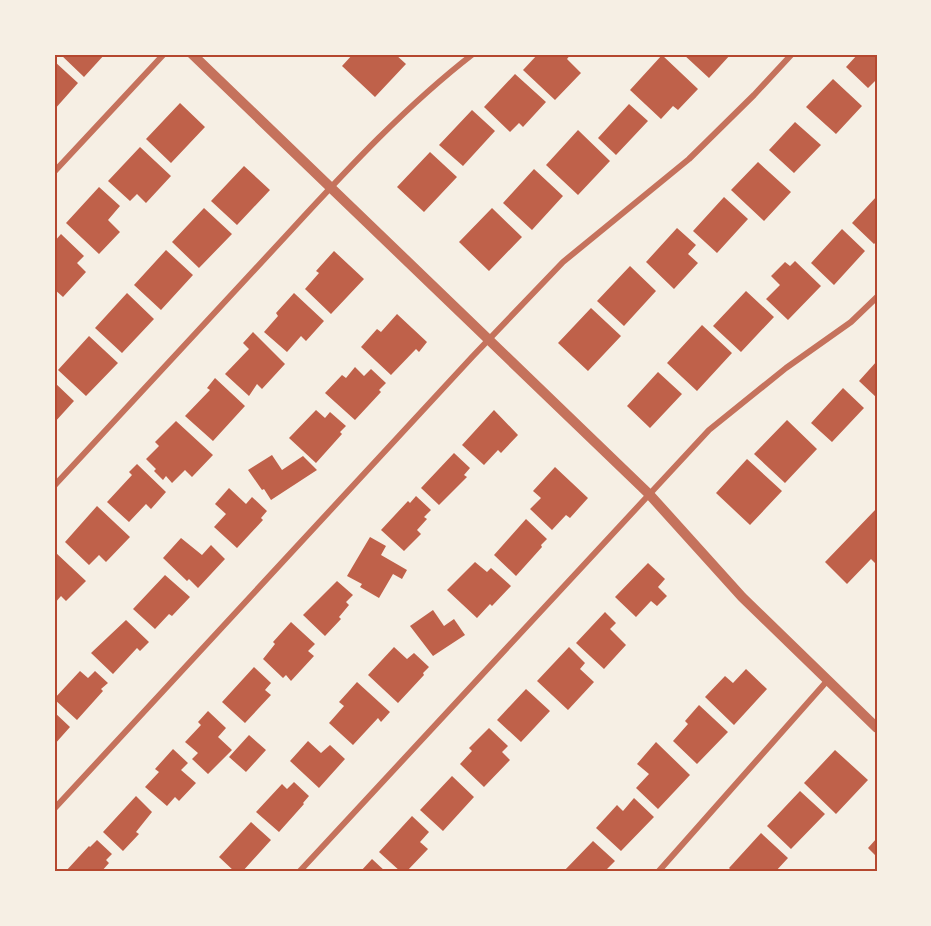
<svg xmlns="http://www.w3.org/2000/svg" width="931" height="926" viewBox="0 0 931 926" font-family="Montserrat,sans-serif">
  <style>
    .building { fill: #bf614a }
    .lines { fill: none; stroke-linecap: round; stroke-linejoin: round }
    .minor { stroke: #c5725c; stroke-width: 6 }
    .tertiary { stroke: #c5725c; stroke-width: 10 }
    .neatline { fill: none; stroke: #b5482f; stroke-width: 2 }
  </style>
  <rect width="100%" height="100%" fill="#f6efe4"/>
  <path class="building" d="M60,54H105L84,77Z
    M353,54H395L406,64L375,97L342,66Z
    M538,54H571L567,59L581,73L555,100L523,70Z
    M683,54H731L709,78Z
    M858,54H877V79L868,88L846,67Z
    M662,55L698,89L678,110L673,106L661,119L630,90Z
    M54,61L78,83L54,110Z
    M515,74L546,102L523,127L519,123L510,132L484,107Z
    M833,79L862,106L836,134L806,107Z
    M180,103L205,127L171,163L146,139Z
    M629,104L648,121L616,155L598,138Z
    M472,110L495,131L463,166L439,145Z
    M795,122L821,145L794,173L769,150Z
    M578,130L610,161L578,195L546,165Z
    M140,147L171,176L146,203L137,194L130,201L108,181Z
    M430,152L457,177L424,212L397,187Z
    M758,162L791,192L764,221L731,190Z
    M244,166L270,190L237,225L211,201Z
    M534,169L563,196L532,230L503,203Z
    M99,187L120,206L108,220L120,232L99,254L66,223Z
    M877,196V241L874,244L852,223Z
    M724,197L748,219L717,253L693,231Z
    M204,208L232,234L199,268L172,242Z
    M492,208L522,237L489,271L459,242Z
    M677,228L696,245L688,254L698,263L674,289L646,262Z
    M842,229L865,251L834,285L811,263Z
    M61,234L84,256L77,263L86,272L63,297L54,289V242Z
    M166,250L193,275L161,310L134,285Z
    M334,251L364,279L331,314L305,289L319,273L316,271Z
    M795,261L821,286L788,320L766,299L780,285L771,276L785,262L790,266Z
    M630,266L656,291L624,326L597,301Z
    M746,291L774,317L741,352L713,326Z
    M127,293L154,319L122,353L95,328Z
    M294,293L324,321L306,341L301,336L287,352L264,332L278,316L276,313Z
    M591,308L621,336L588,371L558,343Z
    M397,314L427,342L419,352L416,349L391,375L361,347L377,329L381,332Z
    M702,325L732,353L697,391L667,363Z
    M253,332L285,364L262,389L257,384L249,396L225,374L249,349L243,343Z
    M89,336L118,363L86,396L58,370Z
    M877,361V398L859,381Z
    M355,367L364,376L371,369L386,383L379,390L381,392L355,420L325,393L342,375L346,378Z
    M658,372L682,394L650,428L627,406Z
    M215,378L245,406L213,441L185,416L210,390L207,388Z
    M54,382L74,401L54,423Z
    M843,388L864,408L832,442L811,423Z
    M316,410L325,418L330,412L346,426L340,432L342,434L316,463L289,438Z
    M494,410L518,435L501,453L498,450L484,465L462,445Z
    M787,420L817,449L785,483L754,454Z
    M176,421L213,455L192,477L185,470L172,483L166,476L163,480L154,471L156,469L146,459L159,446L155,442Z
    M454,453L470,468L464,475L467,477L439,505L421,488Z
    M272,455L282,470L303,456L317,470L271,500L264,489L262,490L248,470Z
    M747,459L782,491L750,525L716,493Z
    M137,464L166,492L151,509L146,504L129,522L107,502L132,475L129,472Z
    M555,467L588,498L570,518L566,515L552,530L530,509L541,498L533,491Z
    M229,488L246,504L252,497L267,511L261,518L263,520L237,548L214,527L226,514L215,504Z
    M416,496L431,510L424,517L427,519L417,530L421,534L404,551L381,530L408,501L410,503Z
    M97,506L130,537L106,562L99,555L89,565L65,542Z
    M877,508V565L871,559L847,584L825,562Z
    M526,519L547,539L541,545L542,547L516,576L494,555Z
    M370,537L386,546L381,555L407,570L402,579L393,574L379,598L360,587L362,584L347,576Z
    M181,538L202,555L211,545L225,559L198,588L189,579L187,581L163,558Z
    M55,552L86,581L66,601L61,596L54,604Z
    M475,562L487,572L491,568L511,586L492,606L490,604L477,618L447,590Z
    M648,563L665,579L658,587L667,596L657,606L651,601L636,617L615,597Z
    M165,575L190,597L172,616L169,614L155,629L133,609Z
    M337,581L353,595L346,602L349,605L339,617L341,619L325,636L303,615Z
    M433,610L444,626L454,619L465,635L433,656L410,626Z
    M605,612L616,623L610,629L626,645L604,669L576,643Z
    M126,620L149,642L140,651L137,648L113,674L91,653Z
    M291,622L315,644L308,651L314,656L291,681L286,675L283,678L263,659L275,644L273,642Z
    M394,647L407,659L414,653L429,667L423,673L424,675L398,703L368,675Z
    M569,647L585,663L580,669L594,682L568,710L537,681Z
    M254,667L271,683L265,690L271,695L245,723L222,702Z
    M746,669L767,689L734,725L705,697L725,676L733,683Z
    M80,671L88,678L95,671L108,683L101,689L103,691L77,720L54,699Z
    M357,682L390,712L381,722L378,718L353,745L329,723L344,706L339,702Z
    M526,689L550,711L521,742L497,720Z
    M699,705L728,732L697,764L673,741L688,724L685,721Z
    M208,711L226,728L218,737L232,750L208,774L192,759L198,753L185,742L201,725L198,722Z
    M54,712L70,727L54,745Z
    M489,728L508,746L502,752L510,760L484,787L460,764L472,751L469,748Z
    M249,735L266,750L246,772L229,757Z
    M308,741L321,753L330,745L345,759L319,788L290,761Z
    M656,742L690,775L658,809L636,788L649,774L637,764Z
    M173,749L188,763L181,770L196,783L179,801L175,797L167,806L145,787L159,772L155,769Z
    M835,750L868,780L836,814L804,783Z
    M452,776L474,797L443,831L420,810Z
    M294,782L309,796L303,803L304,804L279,832L256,812L282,784L287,789Z
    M800,791L825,814L791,849L767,826Z
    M136,796L152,812L136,832L139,834L123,851L103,832Z
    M634,798L654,817L621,851L596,828L617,805L623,811Z
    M412,816L429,832L420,842L428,849L406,872H401L379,852Z
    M251,822L271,840L242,872H235L219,857Z
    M761,833L788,858L775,872H733L729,868Z
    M877,838V857L868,848Z
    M97,840L112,854L106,860L109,863L101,872H65L89,846L90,847Z
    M593,841L615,861L604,872H563Z
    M372,859L386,872H360Z"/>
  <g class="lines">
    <path class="minor" d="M54,172L164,54
      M54,486C126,408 199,330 271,252C335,183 398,112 473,54
      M54,809L473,356L563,262L689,159L754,95L792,54
      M299,872L709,430L786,368L851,322L877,297
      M658,872L827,681"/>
    <path class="tertiary" d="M192,54L649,494L742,597L877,728"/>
  </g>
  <rect width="931" height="926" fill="none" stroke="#f6efe4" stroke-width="111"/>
  <rect x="56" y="56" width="820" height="814" class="neatline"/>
</svg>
